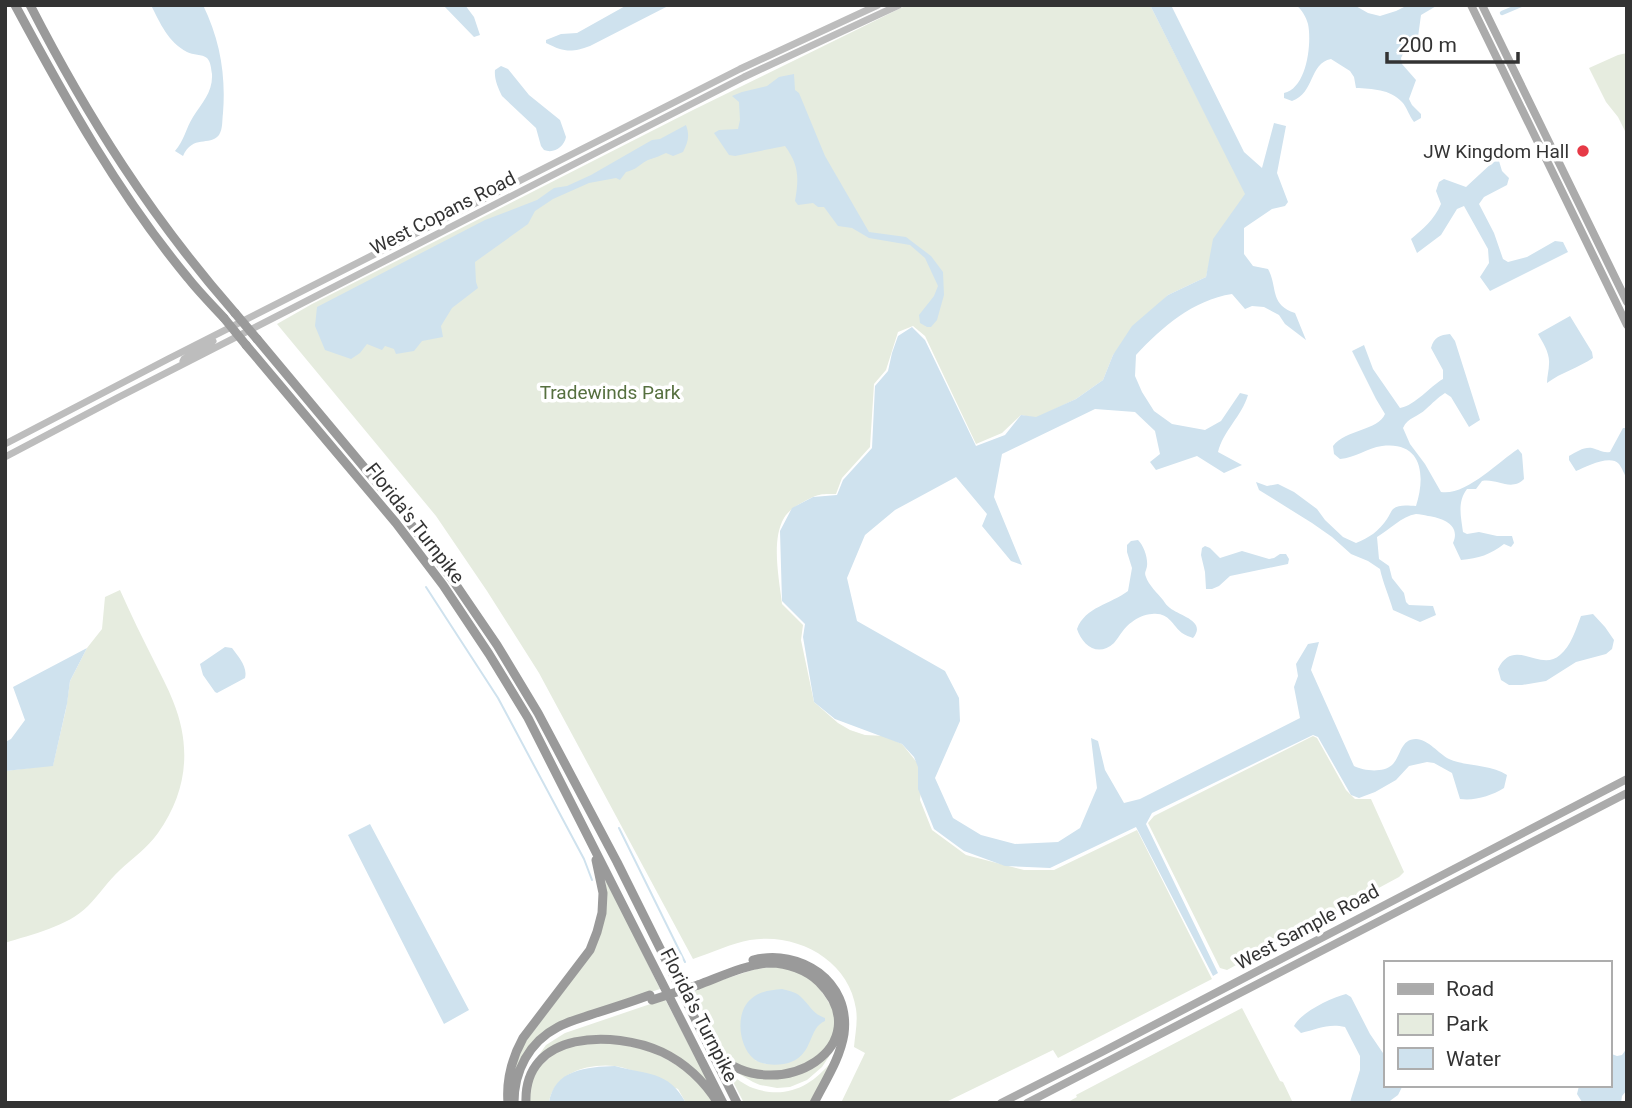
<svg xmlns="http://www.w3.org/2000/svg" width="1632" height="1108" viewBox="0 0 1632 1108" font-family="Roboto,sans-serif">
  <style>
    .green { fill: #e6ecdf; fill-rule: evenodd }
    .water { fill: #cfe2ee }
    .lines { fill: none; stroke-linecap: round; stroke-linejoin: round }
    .stream { stroke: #cfe2ee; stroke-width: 2 }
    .canal { stroke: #cfe2ee; stroke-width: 4.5 }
    .secondary { stroke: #bdbdbd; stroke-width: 7 }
    .primary { stroke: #ababab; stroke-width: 8 }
    .highway { stroke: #9a9a9a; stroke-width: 9 }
    .highway-bridge { stroke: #9a9a9a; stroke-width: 9 }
    .poi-dot { fill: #e63946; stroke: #fff; stroke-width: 2.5 }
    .labels { text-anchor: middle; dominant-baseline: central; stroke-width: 7; stroke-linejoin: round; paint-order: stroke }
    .poi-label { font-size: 19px; fill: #333; stroke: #fff; text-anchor: end }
    .street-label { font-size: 19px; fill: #333; stroke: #fff }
    .park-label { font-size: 19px; fill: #56703f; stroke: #fff }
  </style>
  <rect width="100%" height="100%" fill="#fff"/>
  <path class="green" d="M907,5H1150L1246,194L1215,239L1206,277L1168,295L1113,355L1103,380L1076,399L1036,418L1021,415L1002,433L976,444L925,336L913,326L898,332L886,370L874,384L870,447L842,478L836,494C820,494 818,494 805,501C797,505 788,511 784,518C771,540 779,578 782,604L803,625L801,640L814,702L838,723L850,730L865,735L885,736L902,744L919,765L922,781L920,800L932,830L966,855L1024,870H1054L1137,830L1212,979L1058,1058L1053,1050L944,1103H841L865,1053L854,1047C855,1035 858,1022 856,1009C849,960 797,932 750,940C732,943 711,953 693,959L539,673L487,591L436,516L277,324L312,304L693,110Z
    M1627,53V135L1618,117L1606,102L1589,68L1618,55Z
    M120,590C131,615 143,639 155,663C161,675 168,688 173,701C192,748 187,792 158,833C147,848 133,858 120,870C108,881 99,895 88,906C67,927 32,934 5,943V771L53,765L66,709L70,681L87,648L102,629L105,597Z
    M1313,736L1317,738L1346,790L1355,799H1371L1404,872L1399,877L1227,970L1220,968L1148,823L1154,816Z
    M605,876L660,989L568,1019L546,1030L510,1088L517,1053L585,963L606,899Z
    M784,966L812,977L835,1012L833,1049L828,1058L822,1067L807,1080L790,1087L777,1088L760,1085L753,1082L741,1075L730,1066L691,990L756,969ZM825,1018L776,1064H766L755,1060Z
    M665,999L710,1085L647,1044L566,1042L529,1069L546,1045L565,1033Z
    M1242,1008L1280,1081L1283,1082L1293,1103H1066L1077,1097L1076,1095Z
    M606,1041L652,1051L687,1071L715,1103H686L678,1089C659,1082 635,1069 615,1066C588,1063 553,1073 549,1103H529L530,1086L538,1068L561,1048Z
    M832,1061L812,1103H744L729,1074C737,1078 744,1085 753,1088C786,1100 812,1086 832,1061Z"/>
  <path class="water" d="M151,5H203C220,40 226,75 223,113C222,120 223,129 219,135C209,147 193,134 183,156L175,151C184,141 186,128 193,117C202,103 213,92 212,74C211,69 211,62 207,58C202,54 193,55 187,52C168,42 160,23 151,5Z
    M443,5H465L474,17L480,35L474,37Z
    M627,5H670L590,46C571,53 564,52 546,43V40L561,34L577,33Z
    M1150,5H1171L1244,152L1262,168L1274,123L1286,126L1277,173L1288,202L1285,206L1272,209L1244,228V254L1253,266L1268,269C1278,287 1269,304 1295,313L1306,340L1285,324L1279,315L1264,307L1252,306L1245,309L1232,294C1193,300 1162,327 1136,355L1135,376L1142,392L1154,411L1172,424L1205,430L1221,421L1240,393L1248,395C1242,416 1223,431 1218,452L1242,465L1224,473L1197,456L1156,470L1150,462L1160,454L1155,431L1135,412L1095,409L1002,454L994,497L1022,565L1011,561L982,526L987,514L956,477L895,510L865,535L847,578L857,621L945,671L959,698L960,721L935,778L953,818L981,835L1015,844L1058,842L1080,828L1097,788L1091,738L1098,741L1105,770L1124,803L1140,799L1300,718L1294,687L1298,676L1296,664L1308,644L1319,642L1311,670L1354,766C1364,771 1383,773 1392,765C1401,757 1400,739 1416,739C1428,739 1439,754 1449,759C1467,767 1491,764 1507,775L1504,788C1491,796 1475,801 1460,799L1452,773L1434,763L1427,762L1409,766L1396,780L1375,792L1359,798L1351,795L1318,737L1313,735L1152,813L1146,824L1218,973L1213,976L1136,827L1050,868L1005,866L964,851L934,829L918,789V767L914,757L902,744L835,719L814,702L803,637L805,624L782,601L780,531L792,508L813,497L837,495L843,480L872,448L875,386L888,371L892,353L898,336L912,327L925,340L976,446L1005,435L1021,415L1036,417L1076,399L1103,380L1113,355L1132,326L1168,295L1206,277L1213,239L1245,194Z
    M1296,5H1354L1368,13L1380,16L1396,11L1408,5H1438L1421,15L1418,37L1404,52L1401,58L1402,64L1416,80L1409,99L1412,105L1421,114V118L1414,122C1409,116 1407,107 1402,102C1390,89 1372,89 1356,88L1354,77L1350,71L1331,59C1309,63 1315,93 1292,101L1284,98V93C1307,88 1312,43 1308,24C1306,17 1302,10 1296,5Z
    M501,66L508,69L529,95L560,120L566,137C564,147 554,154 544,150L541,146L536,128L502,96C498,88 494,79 495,70Z
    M794,74L795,90L799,93L825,156L869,232L906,237L931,256L943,272L944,295L937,320L931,327H927L920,323L919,315L934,296L938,286L925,258L910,245L869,238L852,228L838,226L824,207H818L813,203L798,205L795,201C799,178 799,165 785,146L735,156L729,155L714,133L719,130L738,129L740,120L739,102L732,96L742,92L767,86L779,77Z
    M686,125C690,136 688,142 683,152L673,156L666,153C660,156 654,158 648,160C640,164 636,170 626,172L620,180L616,178L589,183L553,199L535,211L528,224L475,262L476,282L478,288L452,308L441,326L443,337L422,341L414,351L396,354L394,349L385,346L382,350L367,344L360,353L351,359L325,350L315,326L317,307L485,220L537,200L554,188L567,186L591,175L652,140L660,139Z
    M1499,161L1502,171L1509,178L1507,185L1484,197L1479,204L1494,233L1503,259L1508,262L1527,257L1555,241L1563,242L1568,252L1490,291L1480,277L1489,263L1488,249L1464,206L1457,209L1441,235L1417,253L1411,239C1423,229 1434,220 1441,204L1436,191L1439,182L1444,179L1466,187L1493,162Z
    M1570,316L1592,352L1593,358C1578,368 1562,372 1547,383C1547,376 1549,370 1549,364C1550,353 1543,343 1538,334Z
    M1450,334L1455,341L1480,420L1469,427L1451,397L1445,393C1437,398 1433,403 1426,409C1418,417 1408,417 1403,428L1410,444L1425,464L1441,492C1466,496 1498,462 1518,449L1522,454L1524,479C1511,492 1497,478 1482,481L1476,489H1467C1457,502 1461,517 1463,532L1467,534L1479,532L1497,536H1512L1514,543L1511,547L1504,544C1490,555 1479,558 1461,560L1453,543C1461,525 1443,518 1428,516C1424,515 1420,514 1416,514C1402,516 1389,530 1377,537L1379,559L1389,566L1392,578L1404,593L1406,602L1409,605L1433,606L1436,615L1420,622L1393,610C1389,596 1383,583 1380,569L1368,561L1351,554L1332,537L1312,523L1259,490L1256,482L1267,486L1278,484L1294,492L1317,509L1325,520L1343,537L1356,543C1369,538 1379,531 1387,519C1389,516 1391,511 1393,509C1399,504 1409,506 1416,506C1426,475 1422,441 1382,446C1367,448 1355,458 1340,459L1334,454L1333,446C1346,429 1378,431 1385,414L1376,399L1352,351L1364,345L1373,369L1400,408C1416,405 1429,387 1443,379V370L1431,348C1434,337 1440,335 1450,334Z
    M1623,428H1627V480C1625,475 1622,468 1619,464C1610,454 1586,467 1576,471L1569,460V456C1577,452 1583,447 1592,448C1600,450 1602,453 1610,452Z
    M1138,540C1144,546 1148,558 1147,566C1146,572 1144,572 1146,577C1148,584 1158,594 1163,600C1165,603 1167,606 1170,608C1180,616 1207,621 1193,638C1190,637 1185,635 1182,633C1172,625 1169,612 1152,614C1145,614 1137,618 1132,622C1124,627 1120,636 1114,643C1098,658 1082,645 1077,629C1085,607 1111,604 1128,591L1132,568L1127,552V545L1131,541Z
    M1205,546L1210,548L1220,558L1242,551L1269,559L1274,558L1280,554H1286L1289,559L1288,564L1230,576L1219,586L1212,589H1206L1205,572L1201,555L1202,548Z
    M1593,614L1605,627L1614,640L1612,649L1606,654L1576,662L1546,681L1522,685H1509L1501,680L1498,669C1514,636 1540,673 1560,655C1571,646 1576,629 1581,616Z
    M225,647L232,648C238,656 248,667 245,678L217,693L215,692L203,675L200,664Z
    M87,648L70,681L67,704L53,766L5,771V742L11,739L25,720L13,687Z
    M370,824L469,1010L444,1024L348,835Z
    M782,989C790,991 797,992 803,999C811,1007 813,1014 825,1018V1021C808,1028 814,1053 791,1062C781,1066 762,1066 754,1059C738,1046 735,1012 751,999C760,991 771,990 782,989Z
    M1346,994L1351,997L1370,1034L1385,1056V1085H1403L1398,1095L1387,1103L1350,1102L1360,1070V1056L1345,1027C1329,1023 1317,1029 1301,1033L1294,1026C1301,1012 1331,998 1346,994Z
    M1627,1048V1090L1622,1096L1621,1103H1610L1607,1101L1602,1103L1582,1102L1577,1094L1579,1086L1609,1085V1053L1617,1056L1622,1055Z
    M615,1066C647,1075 668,1070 686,1103H549C554,1069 587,1067 615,1066Z"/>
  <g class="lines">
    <path class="stream" d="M426,587L498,698L584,859L592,880
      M619,828L685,962"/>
    <path class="canal" d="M1502,13L1521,5"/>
    <path class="secondary" d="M183,361L184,359L213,341
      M5,444L168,359L740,69L878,5
      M5,457L117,398L744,77L899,5"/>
    <path class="primary" d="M1471,5L1627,325
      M1482,5L1627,302
      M1001,1103L1102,1052L1627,779
      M1027,1103L1627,793"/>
    <path class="highway" d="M15,5C66,100 119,195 188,278C199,292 212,305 224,318
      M30,5C88,118 151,217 235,313
      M257,339L404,515L452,579L497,645L538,713L617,862L737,1103
      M246,345L396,523L443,585L489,654L528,718L723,1103
      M753,960C800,948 851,981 844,1034C840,1059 825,1081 814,1103
      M698,985C720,977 747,964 770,963C787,963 807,970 819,982C881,1044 781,1108 718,1056
      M508,1103C506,1079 512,1058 523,1038L590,950L597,932L602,913L603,893L596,860
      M514,1103C514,1071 529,1042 558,1027C569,1021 581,1018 593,1014C612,1008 631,1002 650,995
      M526,1103C523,1030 614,1030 662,1052C685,1063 704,1081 718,1103"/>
    <path class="highway-bridge" d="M235,313L257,339
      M224,318L246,345
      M652,1000L698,985"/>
  </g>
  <circle class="poi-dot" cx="1583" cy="151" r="7"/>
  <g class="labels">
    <g class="poi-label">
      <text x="1569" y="151">JW Kingdom Hall</text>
    </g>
    <g class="street-label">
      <text transform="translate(443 213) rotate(-27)">West Copans Road</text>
      <text transform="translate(415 523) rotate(52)">Florida's Turnpike</text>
      <text transform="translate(1307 927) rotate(-28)">West Sample Road</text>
      <text transform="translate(699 1015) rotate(63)">Florida's Turnpike</text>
    </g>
    <g class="park-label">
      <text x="610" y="392">Tradewinds Park</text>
    </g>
  </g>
  <rect width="1632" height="1108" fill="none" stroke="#333333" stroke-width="14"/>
  <rect x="1384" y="961" width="228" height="126" fill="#ffffff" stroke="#adadad" stroke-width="2"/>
  <rect x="1398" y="984" width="35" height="10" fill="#ababab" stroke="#adadad" stroke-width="2"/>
  <text x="1446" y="996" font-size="21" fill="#333333">Road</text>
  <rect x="1398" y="1014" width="35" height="21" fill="#e6ecdf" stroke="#adadad" stroke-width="2"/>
  <text x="1446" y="1031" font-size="21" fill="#333333">Park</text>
  <rect x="1398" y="1048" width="35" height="21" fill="#cfe2ee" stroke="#adadad" stroke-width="2"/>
  <text x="1446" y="1066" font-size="21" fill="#333333">Water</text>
  <path d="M1387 52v10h131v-10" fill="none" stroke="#333333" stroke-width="3.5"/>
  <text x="1398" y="52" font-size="21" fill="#333333" stroke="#ffffff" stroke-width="5" paint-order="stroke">200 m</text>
</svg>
